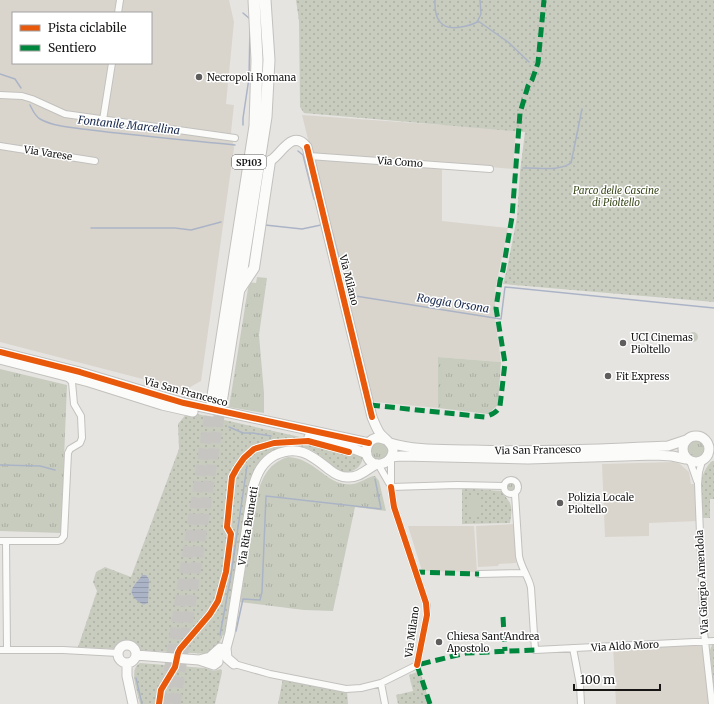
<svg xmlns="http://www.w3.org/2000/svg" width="714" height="704" viewBox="0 0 714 704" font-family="Merriweather,serif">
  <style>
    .built { fill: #d9d5cd; fill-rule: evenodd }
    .grass { fill: url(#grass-tufts) }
    .park { fill: url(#park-dots) }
    .pitch { fill: #c8ccbf }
    .water { fill: url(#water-rules) }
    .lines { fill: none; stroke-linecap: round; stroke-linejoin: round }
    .stream { stroke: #abb4c6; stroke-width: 1.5 }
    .highway-tunnel { stroke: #c7c5c2; stroke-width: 11; stroke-dasharray: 11 5.5; stroke-linecap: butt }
    .street-casing { stroke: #c2c1be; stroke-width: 8 }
    .secondary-casing { stroke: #c2c1be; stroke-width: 11 }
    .primary-casing { stroke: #c2c1be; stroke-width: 12 }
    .highway-casing { stroke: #c2c1be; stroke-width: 13 }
    .street { stroke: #fbfbfa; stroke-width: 6 }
    .secondary { stroke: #fbfbfa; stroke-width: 9 }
    .primary { stroke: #fbfbfa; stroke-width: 10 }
    .highway { stroke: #fbfbfa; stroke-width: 11 }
    .quiet { stroke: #00873e; stroke-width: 5; stroke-dasharray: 10 5; stroke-linecap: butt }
    .cycleway-casing { stroke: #fff; stroke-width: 8 }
    .cycleway { stroke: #e8590c; stroke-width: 6 }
    .poi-dot { fill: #5f5e5c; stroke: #fff; stroke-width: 1.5 }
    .labels { text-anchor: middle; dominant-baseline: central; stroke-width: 3; stroke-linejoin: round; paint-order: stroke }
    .shield { fill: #fff; stroke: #5d5c5b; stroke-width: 1 }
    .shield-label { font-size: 9px; font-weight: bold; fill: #171615 }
    .poi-label { font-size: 10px; fill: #171615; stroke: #fff; text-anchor: start }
    .street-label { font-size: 10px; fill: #171615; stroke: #fff }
    .park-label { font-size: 10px; font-style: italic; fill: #3b4b1d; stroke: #fff }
    .water-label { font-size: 11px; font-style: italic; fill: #192a4f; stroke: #fff }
  </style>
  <defs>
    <pattern id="grass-tufts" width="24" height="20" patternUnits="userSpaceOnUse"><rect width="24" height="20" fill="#c8ccbf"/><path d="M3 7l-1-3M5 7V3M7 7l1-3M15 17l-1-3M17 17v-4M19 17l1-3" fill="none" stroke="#abaea3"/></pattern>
    <pattern id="park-dots" width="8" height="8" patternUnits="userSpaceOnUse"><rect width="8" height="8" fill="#c8ccbf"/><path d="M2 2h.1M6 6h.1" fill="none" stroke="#abaea3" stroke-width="1.8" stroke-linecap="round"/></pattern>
    <pattern id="water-rules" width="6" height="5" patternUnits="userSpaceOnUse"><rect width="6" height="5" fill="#abb4c6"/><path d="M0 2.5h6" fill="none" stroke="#929aa9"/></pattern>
  </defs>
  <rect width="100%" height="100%" fill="#e6e4e1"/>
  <path class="built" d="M0,0H229L234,22L226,104L234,105L231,132L234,148L201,381L185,390L0,342ZM13,13H151V63H13Z
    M447,62L517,113L513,169L442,163V221L508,228L495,290V317L501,362L438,357V408L375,402L372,400L302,115L443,125Z
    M674,462L680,464L689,472L691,484H698L699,521L649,523V536L605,537L602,464Z
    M514,524L516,563L499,564L498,566L478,567L476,526Z
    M408,526H474L477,572L422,571Z
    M705,642L712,704H616L613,646Z"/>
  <path class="grass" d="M257,277L267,278L259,335L264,393V413L229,407L249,282L256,283Z
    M688 337a5 5 0 1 1 10 0a5 5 0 1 1-10 0Z
    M438,357L501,362L498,405L488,414L438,408Z
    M0,369L67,385L61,533L0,531Z
    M687 449a9 9 0 1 1 18 0a9 9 0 1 1-18 0Z
    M371 451a9 9 0 1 1 18 0a9 9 0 1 1-18 0Z
    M288,457C316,458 328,488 353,484C360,483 366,478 373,476H375L379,481L386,511L355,507L333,611L304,610L240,602L258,492C263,475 271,462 288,457Z
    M506 487a5 5 0 1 1 10 0a5 5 0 1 1-10 0Z"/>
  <path class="park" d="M296,0H714V302L503,284L507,269L517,217L520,172L525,132L304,113L300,107L299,21Z
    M188,412L341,446L363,457C362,468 350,475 341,471C330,467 323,457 313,451C297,442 275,446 262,459C256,464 254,471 252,478L226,630L225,636L223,635L218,646L210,654L78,647L97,591L93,582L96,572L105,567L131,577L179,449L178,424Z
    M712,461H714V499H710V518H701C701,499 696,476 712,461Z
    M462,488L501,491C512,505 513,504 510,523L462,524Z
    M712,645H714V690L710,650Z
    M140,663L205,668L214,671L221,669L222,672L215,704H140C138,693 128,669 140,663Z
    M420,671L430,704H398L396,695L413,691L409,675Z
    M283,678L347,691L348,704H278Z"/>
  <path class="pitch" d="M467,496H479V517H468Z"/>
  <path class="water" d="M142,575H146L149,579L148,603C144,605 143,605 139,602C125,591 134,587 142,575Z"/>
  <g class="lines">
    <path class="stream" d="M435,0C434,19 441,31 461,27C467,26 472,25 477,22L481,14L480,0
      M243,13L250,19
      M478,21L508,42L529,62
      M0,74L15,79L21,88
      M30,105C33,111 35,116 40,119C54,127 76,128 91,130C139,136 187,140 235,145
      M243,125V118L249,78L250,27
      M298,151L303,155L314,199
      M523,168C538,167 558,172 571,163L582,109
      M329,224H330L349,295L501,319L505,287L714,308
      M265,225L302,229L321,225
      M91,228H175L191,230L221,222
      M184,398L185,394
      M195,403L197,395
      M229,427L243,433H253L271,436
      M0,465L40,466L55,470
      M236,631L243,599L260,600L262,592L266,496L381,509L375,479
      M220,635L231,575L247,466
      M136,678L142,704"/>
    <path class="highway-tunnel" d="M164,704L212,402
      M175,704L221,403"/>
    <defs>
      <path id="street" d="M118,13L120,0
        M0,95L22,96L32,99L65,114L235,138
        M103,120L112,63
        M0,146L95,161
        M309,156L490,169
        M690,461L697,481
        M702,461L699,472L698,484L704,632L712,704
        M378,464L389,483
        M504 487a7 7 0 1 1 14 0a7 7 0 1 1-14 0Z
        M391,487L457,485L504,486
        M515,494L519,556C521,568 529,577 531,588L535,650L714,641
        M0,541H58L61,540L64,536L68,453L70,449L80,443L82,438L81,416L74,404L72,382L67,377
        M6,541L7,649
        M479,574L525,573
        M573,648L580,685L581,704
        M0,650H63L118,653
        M231,663L270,674L346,689L361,688L381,683L417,665L427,615V606L394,507L391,487V457
        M381,683L385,704"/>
      <path id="secondary" d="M270,161C281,155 292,128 307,147L372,417C374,422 376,427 379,432C384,440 398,445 391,457C389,461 385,463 381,464C359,467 363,429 386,440
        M0,352L80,372L184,403L369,443
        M0,359L89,382L162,405L193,412
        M683 449a13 13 0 1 1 26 0a13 13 0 1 1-26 0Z
        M309,437L344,445L367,454
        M390,443C416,451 445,449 472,450C537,452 603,449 668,446L686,440
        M391,457L401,456L528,459L655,455L672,456L686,459
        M118 654a9 9 0 1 1 18 0a9 9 0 1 1-18 0Z
        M226,648L227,658L234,664
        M136,655L199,660L210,657L220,648
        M218,658L226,648L230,633L253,487C257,473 262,462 275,455C299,444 312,456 330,470C335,474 340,477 347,477C360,478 366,469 377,464
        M199,660L214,665L218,662V658
        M127,663V676L133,704"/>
      <path id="primary" d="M240,289L254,268L270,161"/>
      <path id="highway" d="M212,402L255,126L257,60L254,0
        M221,403L266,117L269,60L265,0"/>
    </defs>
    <use href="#street" class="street-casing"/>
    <use href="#secondary" class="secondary-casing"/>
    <use href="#primary" class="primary-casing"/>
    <use href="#highway" class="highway-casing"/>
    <use href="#street" class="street"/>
    <use href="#secondary" class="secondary"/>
    <use href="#primary" class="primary"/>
    <use href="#highway" class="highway"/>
    <path class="quiet" d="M370,405L485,417C492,414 497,413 500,406L505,363L496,308L500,281L503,270L512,217L520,113L528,86L532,80L538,63L544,0
      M415,572L479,574
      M503,617L505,651
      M430,704L417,665L466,653L535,650"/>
    <defs>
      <path id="cycleway" d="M307,147L372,417
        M0,352L80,372L184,403L369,443
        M391,487L394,507L426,603L427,615L417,665
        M159,704L161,690L175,667L178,653L180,649L210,614L218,601L226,572L231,534L227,527L232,477L237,468L244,458L254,449L274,443L308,441L349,452"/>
    </defs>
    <use href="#cycleway" class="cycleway-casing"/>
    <use href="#cycleway" class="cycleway"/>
  </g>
  <g class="poi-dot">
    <circle cx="199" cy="77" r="4"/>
    <circle cx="623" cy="343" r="4"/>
    <circle cx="608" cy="376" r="4"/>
    <circle cx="560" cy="503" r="4"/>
    <circle cx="439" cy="642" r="4"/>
  </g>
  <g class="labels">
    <rect class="shield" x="232" y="155" width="34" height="14" rx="3"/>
    <g class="shield-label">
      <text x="249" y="162">SP103</text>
    </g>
    <g class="poi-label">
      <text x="207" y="77">Necropoli Romana</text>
      <text x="631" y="337">UCI Cinemas<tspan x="631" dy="12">Pioltello</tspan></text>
      <text x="616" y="376">Fit Express</text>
      <text x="568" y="497">Polizia Locale<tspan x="568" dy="12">Pioltello</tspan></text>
      <text x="447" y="636">Chiesa Sant'Andrea<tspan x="447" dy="12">Apostolo</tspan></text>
    </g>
    <g class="street-label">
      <text transform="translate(48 153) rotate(9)">Via Varese</text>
      <text transform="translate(400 162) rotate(4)">Via Como</text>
      <text transform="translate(349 280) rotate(76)">Via Milano</text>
      <text transform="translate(186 392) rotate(15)">Via San Francesco</text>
      <text transform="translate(538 450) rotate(-1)">Via San Francesco</text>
      <text transform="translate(248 526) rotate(-81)">Via Rita Brunetti</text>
      <text transform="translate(702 582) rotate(-93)">Via Giorgio Amendola</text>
      <text transform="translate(412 632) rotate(-82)">Via Milano</text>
      <text transform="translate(625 646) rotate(-3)">Via Aldo Moro</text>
    </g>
    <g class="park-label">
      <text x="616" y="190">Parco delle Cascine<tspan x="616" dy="12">di Pioltello</tspan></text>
    </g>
    <g class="water-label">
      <text transform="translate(129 125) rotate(6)">Fontanile Marcellina</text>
      <text transform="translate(453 303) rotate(9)">Roggia Orsona</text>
    </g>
  </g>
  <rect x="12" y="12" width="140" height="52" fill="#ffffff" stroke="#a2a2a1"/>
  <rect x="20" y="25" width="20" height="6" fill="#e8590c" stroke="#a2a2a1"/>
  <text x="48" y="32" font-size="12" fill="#171615">Pista ciclabile</text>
  <rect x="20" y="45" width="20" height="6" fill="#00873e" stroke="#a2a2a1"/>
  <text x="48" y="52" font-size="12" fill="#171615">Sentiero</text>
  <path d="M574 684v6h86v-6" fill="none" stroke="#171615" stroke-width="2"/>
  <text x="580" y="684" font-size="12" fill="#171615" stroke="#ffffff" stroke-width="3" paint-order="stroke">100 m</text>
</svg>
